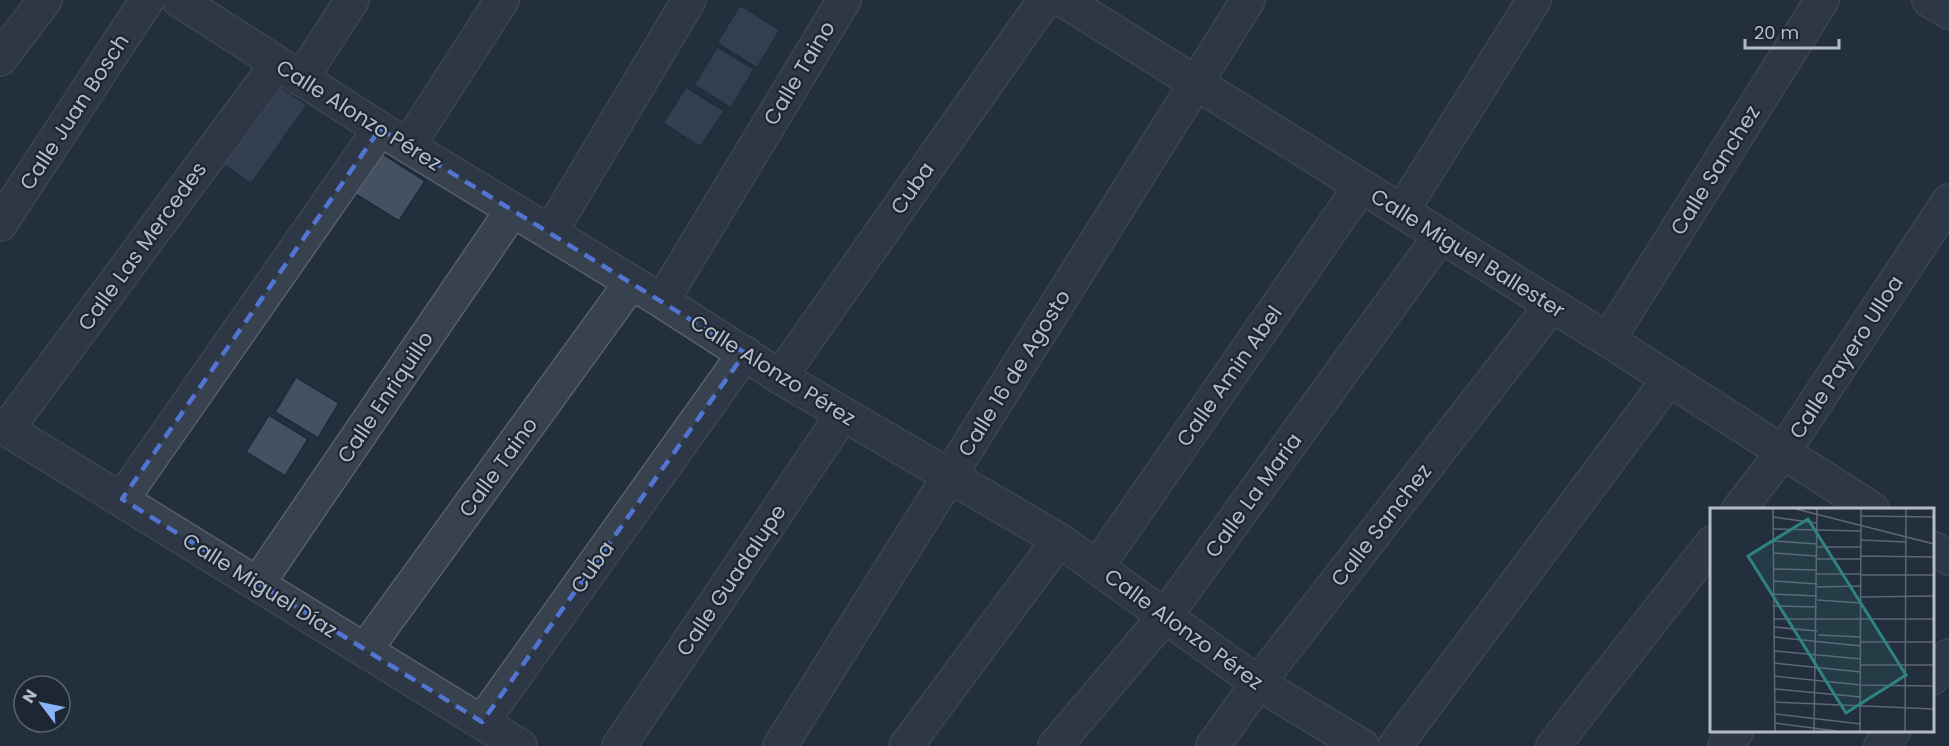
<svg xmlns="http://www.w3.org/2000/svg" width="1949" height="746" viewBox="0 0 1949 746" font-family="Poppins,sans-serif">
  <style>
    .building { fill: #455162; stroke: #1f2835; stroke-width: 1.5 }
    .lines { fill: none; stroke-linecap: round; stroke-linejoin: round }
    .minor-casing { stroke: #565f6c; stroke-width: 36 }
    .minor { stroke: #38414e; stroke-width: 33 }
    .marked { fill: none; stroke: #5274d3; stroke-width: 4.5; stroke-dasharray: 12 8; stroke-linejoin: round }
    .labels { text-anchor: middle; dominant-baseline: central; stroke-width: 4.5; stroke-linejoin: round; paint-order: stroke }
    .street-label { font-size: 21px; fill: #b4bcc9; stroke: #1d2633 }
    .inset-road { fill: none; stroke: #5e6776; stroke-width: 1.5 }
    .view { fill: #308480; fill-opacity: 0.15; stroke: #308480; stroke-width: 3 }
    .inset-edge { fill: none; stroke: #b4bcc9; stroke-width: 3 }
  </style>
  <rect width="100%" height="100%" fill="#242f3e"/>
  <path class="building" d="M740,5L780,30L757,68L717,43Z
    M717,47L754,69L731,108L694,85Z
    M275,83L307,105L251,184L219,161Z
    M686,87L724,111L700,147L663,123Z
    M378,151L425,181L399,221L352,192Z
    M296,377L339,403L318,438L275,412Z
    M269,415L308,439L285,476L246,452Z"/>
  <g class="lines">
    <defs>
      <path id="minor" d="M179,0L380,129L662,301L780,377L1059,540L1258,683L1362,746
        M1063,0L1608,340L1872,509
        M1929,0L1949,12
        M0,59L45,0
        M301,79L352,0
        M408,146L502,0
        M1402,211L1534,0
        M0,224L147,0
        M550,233L689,0
        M662,301L844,0
        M1608,340L1822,0
        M780,377L1045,0
        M0,425L520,746
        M7,429L277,64
        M122,499L380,129
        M1739,509L1783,452L1949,201
        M1932,548L1949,558
        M1097,567L1361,186
        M258,583L512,211
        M365,650L631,283
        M1932,678L1949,656
        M482,722L745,353
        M619,746L843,414
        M780,746L1248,0
        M906,746L1059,540
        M1055,746L1166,615L1441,235
        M1213,746L1258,683L1552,305
        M1395,746L1669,379
        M1553,746L1712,543
        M1725,746L1737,730
        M1881,746L1894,730"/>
    </defs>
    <use href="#minor" class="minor-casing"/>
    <use href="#minor" class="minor"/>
  </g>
  <path d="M0 0H1949V746H0ZM380,129L745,353L482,722L122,499Z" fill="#242f3e" fill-opacity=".55" fill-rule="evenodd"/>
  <path class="marked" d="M380,129L745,353L482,722L122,499Z"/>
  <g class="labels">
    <g class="street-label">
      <text transform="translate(799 73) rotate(-59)">Calle Taino</text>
      <text transform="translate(74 112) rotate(-57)">Calle Juan Bosch</text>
      <text transform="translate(359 115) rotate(32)">Calle Alonzo Pérez</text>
      <text transform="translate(1715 170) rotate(-58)">Calle Sanchez</text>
      <text transform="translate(912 188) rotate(-55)">Cuba</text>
      <text transform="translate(142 246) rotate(-54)">Calle Las Mercedes</text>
      <text transform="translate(1468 253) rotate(32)">Calle Miguel Ballester</text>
      <text transform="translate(1846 357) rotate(-57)">Calle Payero Ulloa</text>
      <text transform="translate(773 370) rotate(32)">Calle Alonzo Pérez</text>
      <text transform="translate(1014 373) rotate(-58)">Calle 16 de Agosto</text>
      <text transform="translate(1229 376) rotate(-55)">Calle Amin Abel</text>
      <text transform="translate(385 397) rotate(-56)">Calle Enriquillo</text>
      <text transform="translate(498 467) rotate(-54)">Calle Taino</text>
      <text transform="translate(1253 495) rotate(-54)">Calle La Maria</text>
      <text transform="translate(1381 525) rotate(-52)">Calle Sanchez</text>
      <text transform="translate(592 567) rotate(-55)">Cuba</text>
      <text transform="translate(731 580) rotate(-56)">Calle Guadalupe</text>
      <text transform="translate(260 585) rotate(32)">Calle Miguel Díaz</text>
      <text transform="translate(1184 629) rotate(36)">Calle Alonzo Pérez</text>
    </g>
  </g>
  <g transform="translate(1710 508)">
    <rect width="224" height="224" fill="#242f3e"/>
    <path class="inset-road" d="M63,1L65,223M86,1L224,36M151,8L224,9M63,9L106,15M64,21L151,23M151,32L196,34M64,33L107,36M107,39H151M64,45L106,48M151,48L224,49M106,51H151M64,61L106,62M107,66H151M151,67H224M64,73L107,76M107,79L151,78M64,86L107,88M151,89L224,88M107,92L151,95M64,98L107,99M64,111H224M64,119L107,123M108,127L151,129M64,129L151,138M151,134H224M64,143L151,151M64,155L151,164M151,157H224M64,168L151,177L224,178M64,181L151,189M64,194L224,201M65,206L151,216M65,215L126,223M104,223L107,1M150,223L151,1M195,223L196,1"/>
    <path class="view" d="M98,11L196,167L136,205L38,48Z"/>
    <rect width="224" height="224" class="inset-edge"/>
  </g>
  <g transform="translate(42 704) rotate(302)"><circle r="28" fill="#1d2633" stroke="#59626f" stroke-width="1.5"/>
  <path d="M0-4.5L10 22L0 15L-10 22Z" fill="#8ab4f8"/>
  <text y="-9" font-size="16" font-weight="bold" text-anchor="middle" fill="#b4bcc9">N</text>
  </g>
  <path d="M1745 39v9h94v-9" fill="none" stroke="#b4bcc9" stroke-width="3"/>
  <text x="1754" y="39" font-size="18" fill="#b4bcc9" stroke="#1d2633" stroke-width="4.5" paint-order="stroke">20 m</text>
</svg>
